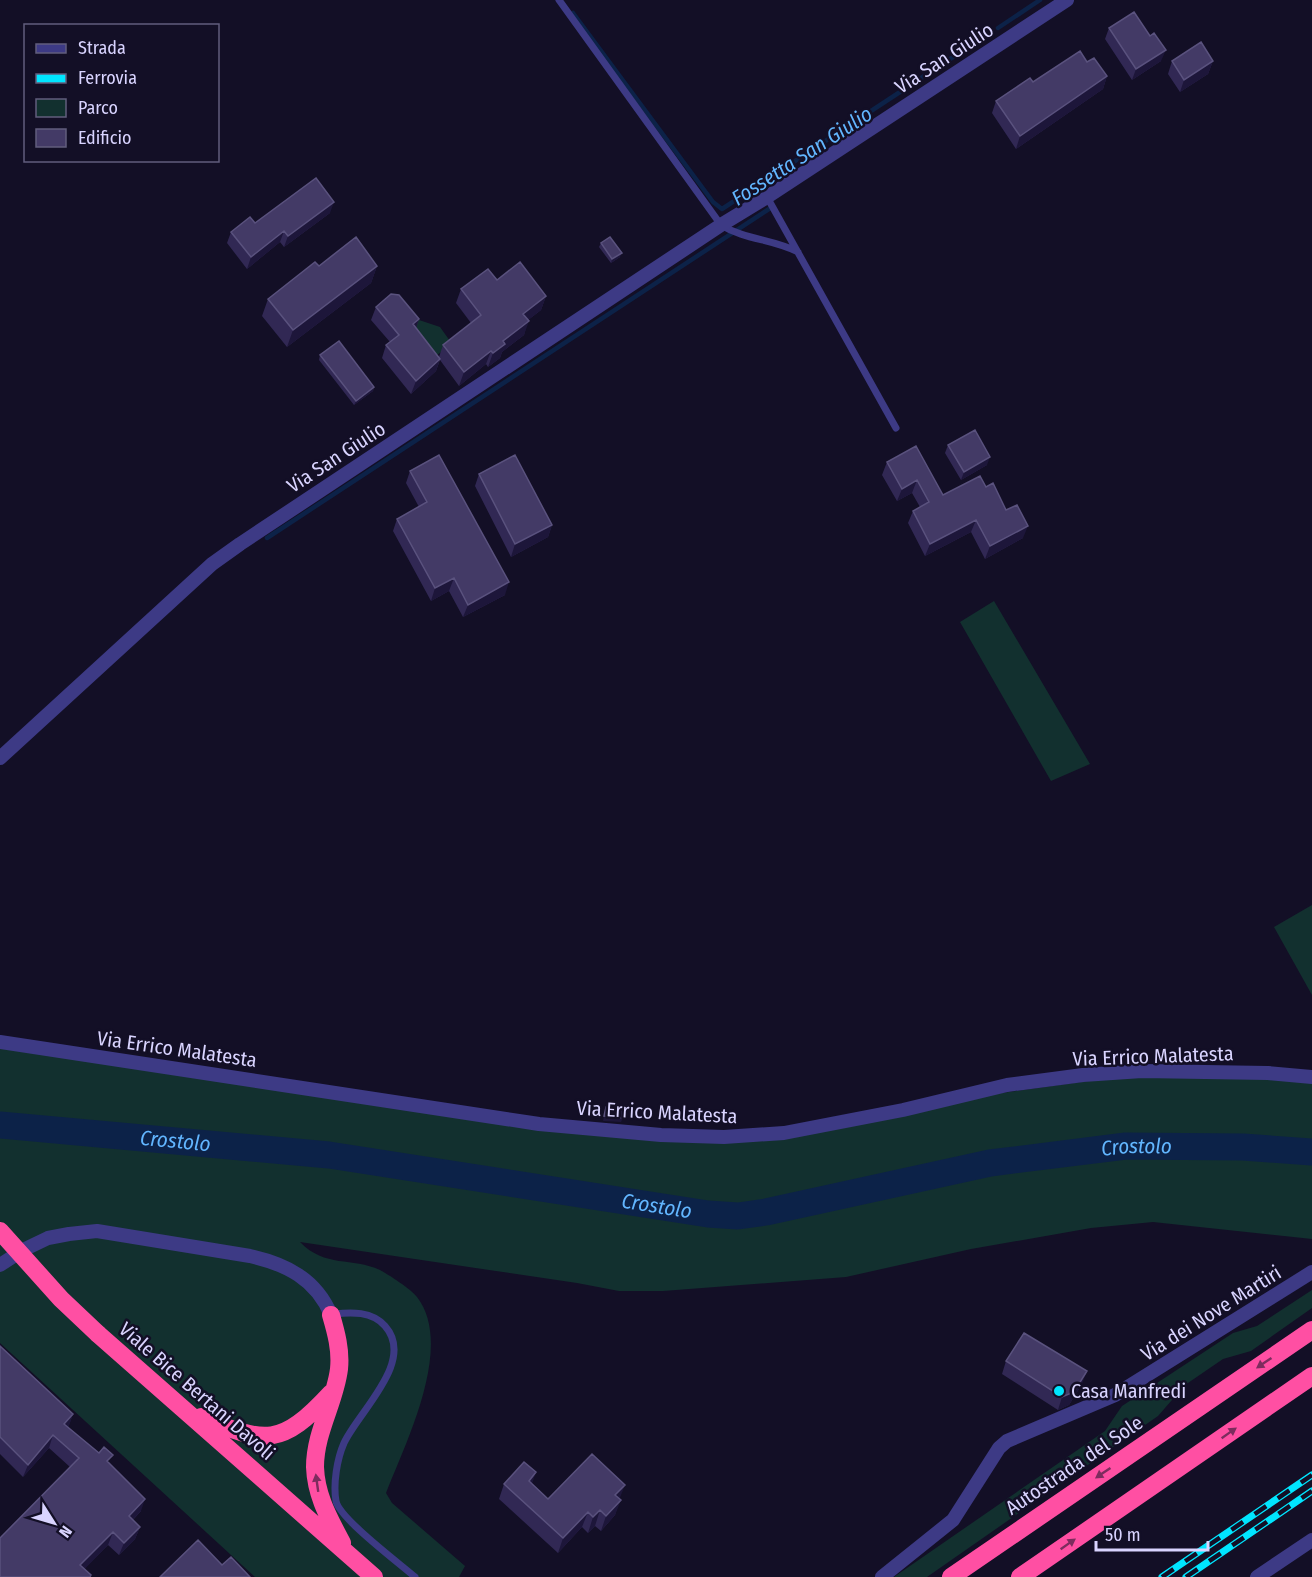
<svg xmlns="http://www.w3.org/2000/svg" width="1312" height="1577" viewBox="0 0 1312 1577" font-family="'Fira Sans Condensed',sans-serif">
  <style>
    .green { fill: #12302f }
    .lines { fill: none; stroke-linecap: round; stroke-linejoin: round }
    .stream { stroke: #0c2248; stroke-width: 4.5 }
    .river { stroke: #0c2248; stroke-width: 27 }
    .lane { stroke: #3d3a85; stroke-width: 7 }
    .street { stroke: #3d3a85; stroke-width: 14 }
    .highway { stroke: #ff4fa3; stroke-width: 18 }
    .rail-casing { stroke: #00e5ff; stroke-width: 7 }
    .rail { stroke: #130f26; stroke-width: 4.5; stroke-dasharray: 14; stroke-linecap: butt }
    .highway-bridge { stroke: #ff4fa3; stroke-width: 18 }
    .wall { fill: #312854 }
    .shaded-wall { fill: #1d163a }
    .building { fill: #433a66; stroke: #5a527e; stroke-width: 1.5 }
    .oneway { fill: #7d2c5e }
    .poi-dot { fill: #00e5ff; stroke: #130f26; stroke-width: 2 }
    .labels { text-anchor: middle; dominant-baseline: central; stroke-width: 5; stroke-linejoin: round; paint-order: stroke }
    .street-label { font-size: 20px; fill: #d9d4ff; stroke: #130f26 }
    .poi-label { font-size: 20px; fill: #d9d4ff; stroke: #130f26; text-anchor: start }
    .water-label { font-size: 21px; font-style: italic; fill: #62b6ff; stroke: #130f26 }
  </style>
  <rect width="100%" height="100%" fill="#130f26"/>
  <path class="green" d="M416,319L440,327L450,341V346L434,357L417,334Z
    M994,601L1090,764L1051,781L960,622Z
    M1312,905V995L1274,927Z
    M0,1044L546,1128L728,1140L950,1100L1139,1074L1312,1080V1239L1153,1222L1091,1228L971,1249L846,1277L663,1291H619L577,1283L300,1242C325,1268 352,1257 380,1270C389,1275 411,1289 417,1297C455,1346 405,1444 386,1493L392,1503L465,1566L459,1577H255L0,1343Z
    M1312,1290V1308L1251,1351L1223,1359L1185,1385L1158,1416L927,1577H894L1105,1431L1122,1406L1233,1333L1257,1326Z"/>
  <g class="lines">
    <path class="stream" d="M573,13L713,202L722,209L982,38
      M998,28L1040,0
      M267,538L772,207"/>
    <path class="river" id="s1" d="M0,1125L329,1155L708,1214L738,1216L766,1212L990,1163L1126,1146L1243,1147L1312,1152"/>
    <path class="lane" d="M559,0L721,225C745,240 773,239 798,252
      M767,197L896,428
      M334,1314C351,1312 372,1311 385,1326C416,1361 359,1411 344,1443C337,1459 333,1484 336,1501C339,1518 399,1563 415,1577"/>
    <path class="street" d="M0,758L212,564L240,544L721,225L767,197L1067,0
      M0,1042L539,1124L661,1135L724,1137L784,1133L903,1110L1007,1085L1083,1075L1142,1071L1268,1073L1312,1077
      M0,1265L23,1250L48,1238L69,1234L97,1231L250,1256C286,1264 316,1279 331,1315
      M882,1577L953,1520L999,1448L1007,1441L1115,1395L1312,1272
      M1257,1577L1312,1540"/>
    <path class="highway" d="M331,1315C336,1332 341,1350 339,1369C335,1402 315,1432 315,1467C316,1496 329,1518 342,1543
      M98,1334L374,1577
      M201,1417C266,1444 281,1447 331,1393
      M951,1577L1312,1330
      M1020,1577L1312,1376"/>
    <defs>
      <path id="rail" d="M1162,1577L1312,1475
        M1186,1577L1312,1491"/>
    </defs>
    <use href="#rail" class="rail-casing"/>
    <use href="#rail" class="rail"/>
    <path class="highway-bridge" d="M0,1231L61,1299L98,1334"/>
  </g>
  <path class="wall" d="M1109,28L1161,61L1132,80L1105,39Z
    M1172,61H1213L1208,74L1180,92L1168,74Z
    M1087,62L1107,76L1103,89L1016,149L992,113L996,101L1033,82Z
    M330,213L284,247L280,242L247,269L227,243L231,232L255,223Z
    M601,243L620,257L611,263L599,247Z
    M319,266H377L371,283L287,347L262,316L268,299Z
    M497,280L546,296L541,310L528,320L524,335L502,352L500,358L488,367L486,364L459,386L440,360L436,371L411,394L382,358L386,345L390,342L371,320L376,307L419,319L416,328L439,357L443,345L471,323L456,303L461,289Z
    M320,355L374,387L373,391L354,405L319,360Z
    M948,445L987,465L961,480L945,453Z
    M887,462L943,495L986,487L1006,510L1023,538L985,559L971,532L925,556L908,523L913,511L920,507L912,493L897,501L882,475Z
    M410,471L505,595L463,617L449,591L431,601L393,531L397,519L419,507L406,483Z
    M479,474L552,525L548,537L511,557L475,486Z
    M0,1346L73,1414L68,1427L109,1464L141,1511L133,1520L140,1527L135,1539L119,1555L108,1545L84,1569L0,1577L70,1467L49,1448L23,1477L0,1454Z
    M1006,1361L1082,1384L1069,1405L1058,1410L1002,1374Z
    M504,1484H532L548,1499H620L615,1515L601,1531L595,1526L588,1533L582,1527L558,1553L499,1499Z"/>
  <path class="shaded-wall" d="M1166,50L1161,61L1132,80L1136,69Z
    M1213,61L1208,74L1180,92L1184,80Z
    M1107,76L1103,89L1016,149L1020,136Z
    M334,202L330,213L284,247L288,236Z
    M284,231L280,242L247,269L251,257Z
    M622,253L620,257L611,263L612,259Z
    M377,266L371,283L287,347L293,330Z
    M546,296L541,310L518,328L523,314Z
    M419,319L415,331L413,324Z
    M529,321L524,335L502,352L500,358L488,367L493,353L503,341Z
    M491,351L486,364L459,386L464,372Z
    M440,359L436,371L411,394L416,381Z
    M374,387L373,391L354,405L356,401Z
    M990,457L987,465L961,480L964,472Z
    M917,480L912,493L897,501L902,489Z
    M976,520L971,532L925,556L930,544Z
    M552,525L548,537L511,557L515,544Z
    M1028,526L1023,538L985,559L990,546Z
    M454,578L449,591L431,601L435,588Z
    M509,582L505,595L463,617L468,605Z
    M604,1116L623,1118L621,1122L603,1121Z
    M1087,1371L1082,1384L1069,1405L1058,1410L1062,1397Z
    M73,1414L69,1426L60,1437L64,1424Z
    M53,1435L49,1448L23,1477L28,1465Z
    M536,1472L531,1487L529,1481Z
    M625,1485L619,1500L615,1495Z
    M145,1499L141,1511L124,1529L129,1516Z
    M621,1500L615,1515L601,1531L606,1516Z
    M600,1510L595,1526L588,1533L593,1517Z
    M588,1512L582,1527L558,1553L563,1538Z
    M140,1527L135,1539L119,1555L124,1543Z
    M113,1532L108,1545L77,1577L80,1565Z"/>
  <path class="building" d="M1134,12L1150,36L1154,33L1166,50L1136,69L1109,28Z
    M1201,42L1213,61L1184,80L1172,61Z
    M1080,51L1087,62L1094,58L1107,76L1020,136L996,101L1030,78L1033,82Z
    M316,178L334,202L288,236L284,231L251,257L231,232L250,217L255,223Z
    M356,237L377,266L293,330L268,299L315,262L319,266Z
    M610,237L622,253L612,259L601,243Z
    M520,262L546,296L523,314L529,321L503,341L505,344L493,353L491,351L464,372L443,345L481,315L461,289L488,269L497,280Z
    M391,294L399,295L419,319L413,324L440,359L416,381L386,345L399,335L376,307Z
    M339,341L374,387L356,401L320,355Z
    M975,430L990,457L964,472L948,445Z
    M916,446L943,495L980,476L986,487L993,483L1006,510L1017,505L1028,526L990,546L976,520L930,544L913,511L929,502L917,480L902,489L887,462Z
    M439,455L509,582L468,605L454,578L435,588L397,519L427,502L410,471Z
    M515,455L552,525L515,544L479,474Z
    M606,1107L624,1110L623,1118L604,1116Z
    M1024,1333L1087,1371L1074,1392L1062,1397L1006,1361Z
    M0,1346L73,1414L64,1424L99,1453L104,1447L113,1455L107,1461L145,1499L129,1516L140,1527L124,1543L113,1532L80,1565L91,1575L90,1577H0V1538L79,1458L53,1435L28,1465L0,1437Z
    M592,1454L625,1485L615,1495L621,1500L606,1516L600,1510L593,1517L588,1512L563,1538L504,1484L524,1462L536,1472L529,1481L548,1499Z
    M198,1540L222,1565L231,1557L250,1577H160Z"/>
  <defs><path id="oneway-solid" d="M-6-.8H1V-3.2L6.5 0L1 3.2V.8H-6Z" transform="scale(1.5)"/></defs>
  <g class="oneway">
    <use href="#oneway-solid" transform="translate(1264 1363) rotate(146)"/>
    <use href="#oneway-solid" transform="translate(1229 1433) rotate(-35)"/>
    <use href="#oneway-solid" transform="translate(1103 1473) rotate(146)"/>
    <use href="#oneway-solid" transform="translate(317 1483) rotate(-98)"/>
    <use href="#oneway-solid" transform="translate(1068 1544) rotate(-35)"/>
  </g>
  <circle class="poi-dot" cx="1059" cy="1391" r="6"/>
  <g class="labels">
    <g class="street-label">
      <text transform="translate(944 58) rotate(-33)">Via San Giulio</text>
      <text transform="translate(336 457) rotate(-33)">Via San Giulio</text>
      <text transform="translate(177 1049) rotate(8)">Via Errico Malatesta</text>
      <text transform="translate(1153 1056) rotate(-2)">Via Errico Malatesta</text>
      <text transform="translate(657 1112) rotate(3)">Via Errico Malatesta</text>
      <text transform="translate(1211 1313) rotate(-32)">Via dei Nove Martiri</text>
      <text transform="translate(197 1391) rotate(41)">Viale Bice Bertani Davoli</text>
      <text transform="translate(1074 1465) rotate(-34)">Autostrada del Sole</text>
    </g>
    <g class="poi-label">
      <text x="1071" y="1391">Casa Manfredi</text>
    </g>
    <g class="water-label">
      <text transform="translate(802 156) rotate(-33)">Fossetta San Giulio</text>
      <text stroke="none"><textPath href="#s1" startOffset="176">Crostolo</textPath></text>
      <text stroke="none"><textPath href="#s1" startOffset="1149">Crostolo</textPath></text>
      <text stroke="none"><textPath href="#s1" startOffset="662">Crostolo</textPath></text>
    </g>
  </g>
  <rect x="24" y="24" width="195" height="138" fill="#130f26" stroke="#625e7d" stroke-width="1.5"/>
  <rect x="36" y="44" width="30" height="9" fill="#3d3a85" stroke="#625e7d" stroke-width="1.5"/>
  <text x="78" y="54" font-size="18" fill="#d9d4ff">Strada</text>
  <rect x="36" y="74" width="30" height="9" fill="#00e5ff" stroke="#625e7d" stroke-width="1.5"/>
  <text x="78" y="84" font-size="18" fill="#d9d4ff">Ferrovia</text>
  <rect x="36" y="99" width="30" height="18" fill="#12302f" stroke="#625e7d" stroke-width="1.5"/>
  <text x="78" y="114" font-size="18" fill="#d9d4ff">Parco</text>
  <rect x="36" y="129" width="30" height="18" fill="#433a66" stroke="#625e7d" stroke-width="1.5"/>
  <text x="78" y="144" font-size="18" fill="#d9d4ff">Edificio</text>
  <g transform="translate(54 1523) rotate(127)" stroke="#130f26" stroke-width="4.5" paint-order="stroke">
  <path d="M0-4.5L10 22L0 15L-10 22Z" fill="#d9d4ff"/>
  <text y="-9" font-size="16" font-weight="bold" text-anchor="middle" fill="#d9d4ff">N</text>
  </g>
  <path d="M1096 1541v9h112v-9" fill="none" stroke="#d9d4ff" stroke-width="3"/>
  <text x="1105" y="1541" font-size="18" fill="#d9d4ff" stroke="#130f26" stroke-width="4.5" paint-order="stroke">50 m</text>
</svg>
